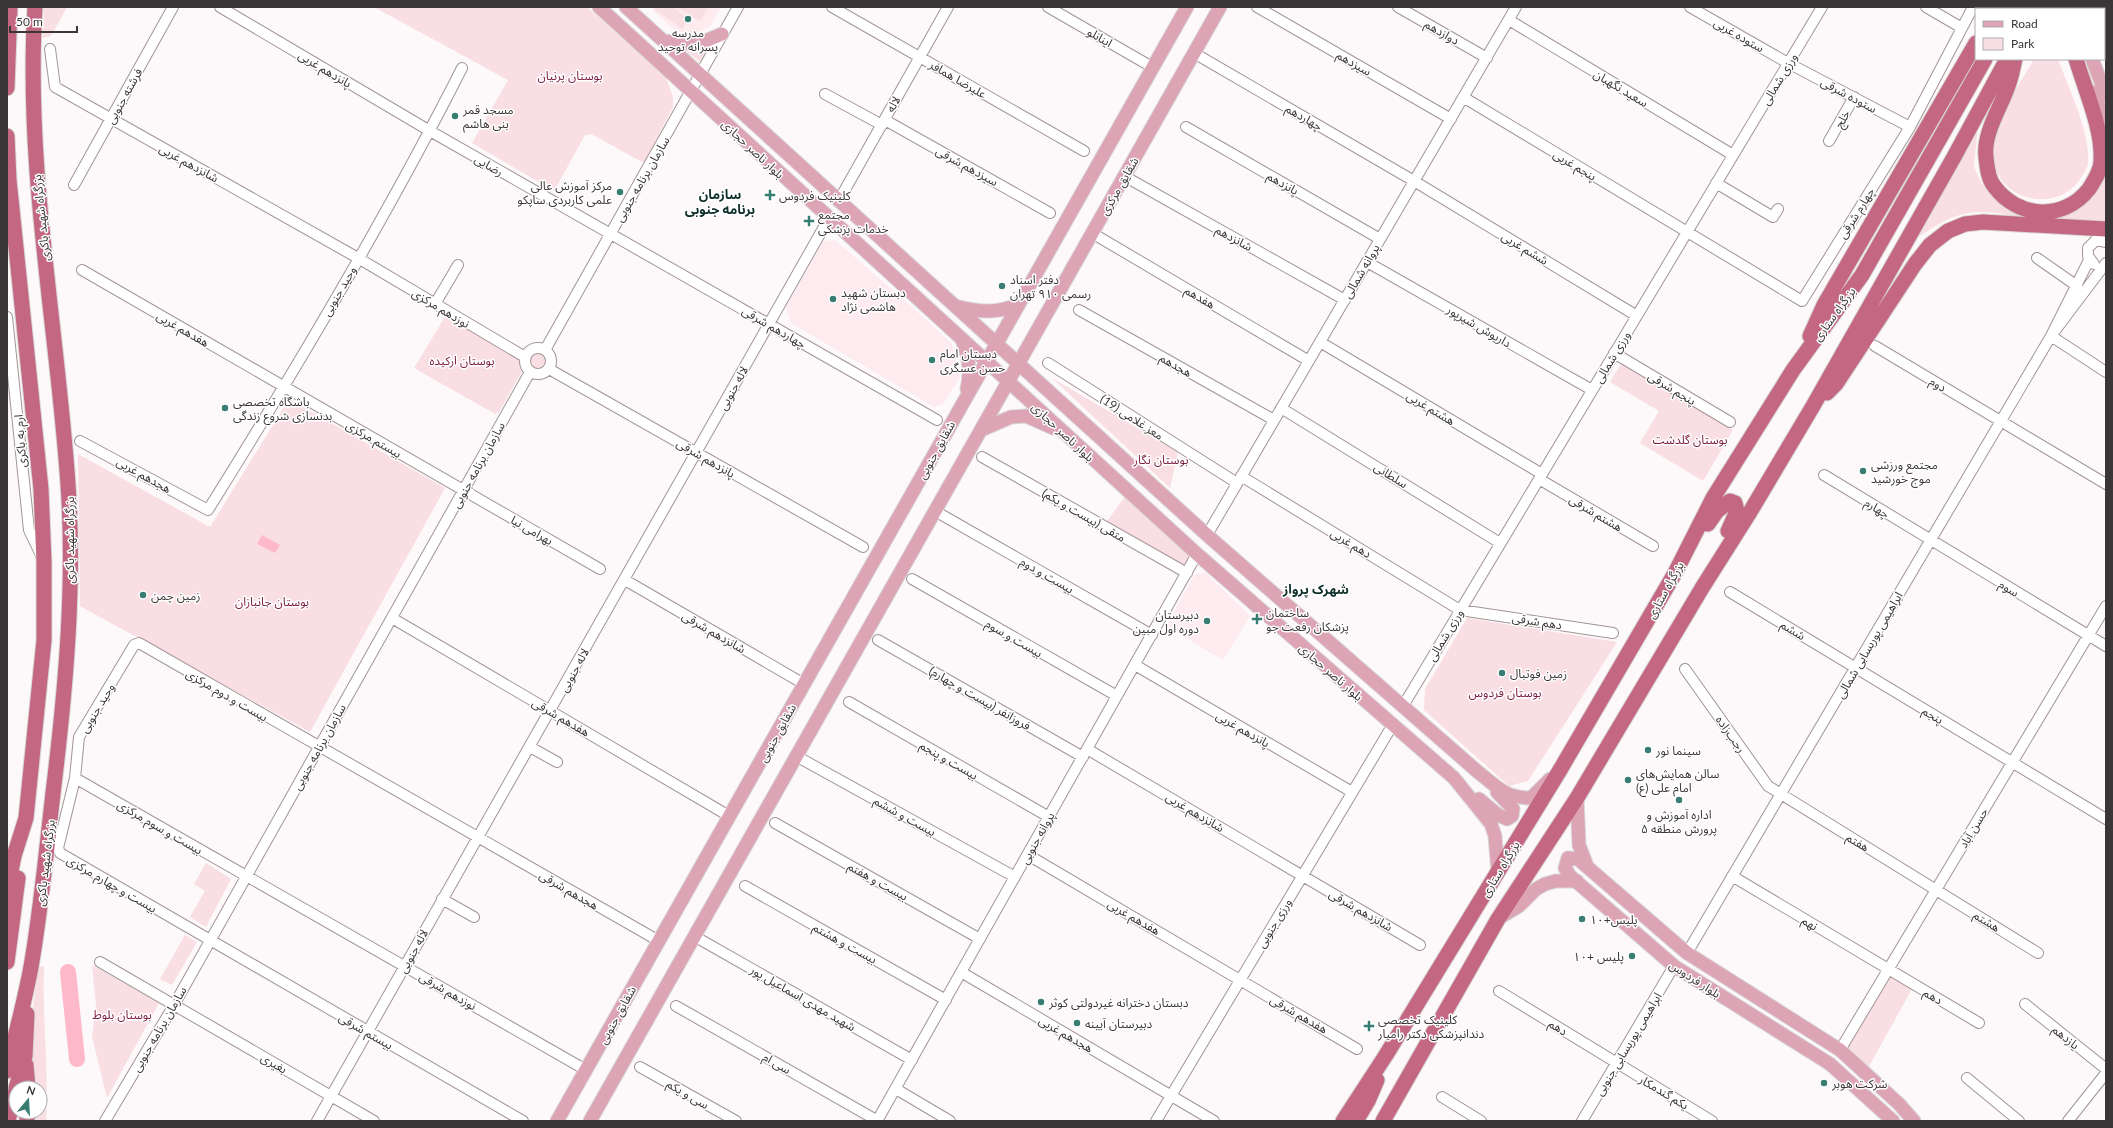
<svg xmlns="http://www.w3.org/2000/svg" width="2113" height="1128" viewBox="0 0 2113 1128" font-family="Lato,'Noto Sans Arabic',sans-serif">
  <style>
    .built { fill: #fdebef }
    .green { fill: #f9dee4 }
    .water { fill: #fdb9ca }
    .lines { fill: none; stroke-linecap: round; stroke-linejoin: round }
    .river { stroke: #fdb9ca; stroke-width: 16 }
    .minor-casing { stroke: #a19497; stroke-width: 12 }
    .major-casing { stroke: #d8d7d7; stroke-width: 15 }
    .highway-casing { stroke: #d8d7d7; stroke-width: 17 }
    .minor { stroke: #fff; stroke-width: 10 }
    .major { stroke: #dca4b4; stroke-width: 13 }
    .highway { stroke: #c46782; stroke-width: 15 }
    .poi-dot { fill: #387d73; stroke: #fff; stroke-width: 1.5 }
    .labels { text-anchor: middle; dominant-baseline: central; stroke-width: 3; stroke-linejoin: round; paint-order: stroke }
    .poi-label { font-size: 12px; fill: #3a3536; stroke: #fff; text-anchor: start }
    .street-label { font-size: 12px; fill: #3a3536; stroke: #fff }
    .park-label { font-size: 12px; fill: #7a1a3f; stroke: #fff }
    .neighbourhood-label { font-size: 13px; font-weight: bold; fill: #0e2f2a; stroke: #fff }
  </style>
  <rect width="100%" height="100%" fill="#fdf8f9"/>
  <path class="built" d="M655,7H721L710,27L696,33H684L675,30L653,11Z
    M835,240L929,322L952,344L960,377L943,404L934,407L791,323L786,307L823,242Z
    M1206,573L1250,616L1223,660L1166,626L1195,574Z"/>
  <path class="green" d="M44,7H67L51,36L43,38Z
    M374,7H587L666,77L673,97V107L644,163L591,134L585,135L554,191L472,143L508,80Z
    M655,7H673L689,19L682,29L654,9Z
    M676,7H708L700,21Z
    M711,44L700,62L685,50Z
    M2034,59H2058C2068,87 2091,134 2088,163C2088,167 2084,172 2082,176C2065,207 2017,207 1999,176C1995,171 1994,154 1994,147C1995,118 2020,84 2034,59Z
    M1978,125L1974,167L1982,184L1992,194L2066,215L2106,155V225C2078,223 2048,223 2021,219C2015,219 2009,215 2003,214C1964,207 1947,218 1915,239Z
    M446,315L520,358L522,371L499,412L495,414L414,368Z
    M529 361a9 9 0 1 1 18 0a9 9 0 1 1-18 0Z
    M1621,364L1733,430L1703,481L1640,443L1659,411L1610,382Z
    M1052,378L1178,452L1170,488Z
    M289,399L445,488L310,732L80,606L78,454L210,527Z
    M1126,495L1193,552L1181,569L1105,524Z
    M1467,618L1617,642L1528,781L1509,786L1424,710L1425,689Z
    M206,863L231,879L206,927L190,917L205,891L194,884Z
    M185,935L197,942L172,985L160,979Z
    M92,965L159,1003L107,1098L92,1037L96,1005Z
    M38,966L44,967C42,1018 49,1069 46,1121H29L30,1112H40V1088H31L30,1031Z
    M1891,976L1912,989L1868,1068L1848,1047Z"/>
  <path class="water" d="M262,535L280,545L275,553L257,544Z"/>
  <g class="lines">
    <path class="river" d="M68,972L77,1059"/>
    <defs>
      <path id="minor" d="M220,7L430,131L937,420
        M832,7L1084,151
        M1048,7L1152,67
        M1257,7L1451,119
        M1398,7L1487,58
        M1690,7L1788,63L1910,127
        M1926,7L1962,28
        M1509,20L1733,155
        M50,49L55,87L358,258L525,357
        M1194,53L1414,181L1637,316
        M825,94L882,125
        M1463,97L1802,301L1910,127L1973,7
        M885,120L1050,213
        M1186,127L1380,239
        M1829,141L1854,97
        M1124,176L1345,300
        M1716,183L1773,217L1778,209
        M74,185L173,7
        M838,202L948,7
        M1092,233L1309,361
        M2037,258L2077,286
        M2089,260L2051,336L2106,263
        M1367,262L1592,390
        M2094,264L2088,256V248L2096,240L2106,242
        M82,270L600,569
        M435,304L458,265
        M1079,310L1274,420
        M7,317L29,530L41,555
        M1320,342L1542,474
        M1875,346L2106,484
        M525 361a13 13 0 1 1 26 0a13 13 0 1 1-26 0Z
        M545,350L738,7
        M1614,353L1730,422
        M1048,363L1237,483
        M549,369L863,547
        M1281,408L1500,543
        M80,441L208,510C298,366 385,220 462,68
        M982,457L1187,573
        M1824,475L2106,646
        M1241,476L1460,610L1613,633
        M1539,479L1653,546
        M942,515L1152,635
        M1207,535L1516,7
        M912,579L1117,696
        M625,580L804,684
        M1730,592L2106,819
        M392,618L729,816
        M878,640L1083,757
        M1135,665L1352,792
        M1685,669L1768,786L2038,953
        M849,702L1049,817
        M1403,706L1822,7
        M530,747L557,762
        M1087,749L1420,945
        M796,756L1015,877
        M75,778L586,1070
        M775,823L980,939
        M1028,855L1357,1049
        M1732,876L1979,1023
        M745,886L946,1000
        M442,899L474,917
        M694,936L912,1060
        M1687,953L2051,336L2106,372
        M100,962L374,1121
        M961,972L1214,1121
        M1499,991L1712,1121
        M2025,1004L2106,1069
        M676,1006L878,1121
        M1840,1050L2106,606
        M640,1067L736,1121
        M1967,1078L2019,1121
        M896,1089L950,1121
        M1442,1097L1481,1121
        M105,1121L174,1005L530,372
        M317,1121L829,218
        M523,1121L60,853L58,848L75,778L79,737L134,645L139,643L659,941
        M877,1121L1197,554
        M1156,1121L1392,726
        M1582,1121L1674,966
        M2068,1121L2106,1073"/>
      <path id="major" d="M599,7L1197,554L1454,778L1491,824L1495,836L1498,872
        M626,7L1207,535L1478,772C1497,787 1505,798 1531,798L1550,779
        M2059,7L2060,9
        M2072,7L2073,9
        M2087,7L2088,9
        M664,41L698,44L722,34
        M2104,47L2106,52
        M2092,59L2106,95
        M2093,92L2106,123
        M955,306C978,312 997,314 1019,304
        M962,340C969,356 971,372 967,389
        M981,430L1011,417L1026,416L1053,428
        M1577,798L1579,845L1587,866
        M1479,799L1498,815L1507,819L1512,816L1513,809L1497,792
        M1499,918L1519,906L1536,889L1545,884L1556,881H1577
        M557,1121L1187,7
        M590,1121L1220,7
        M1893,1121L1830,1064L1674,966L1570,876L1565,868L1568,858L1578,859L1687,953L1840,1050L1899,1104L1914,1121"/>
      <path id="highway" d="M1995,9L1997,7
        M2013,9L2014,7
        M2035,9L2037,7
        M2104,14L2106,19
        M2015,59C2013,67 2012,75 2009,83C2002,106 1983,132 1986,157C1987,166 1988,179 1994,186C2018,219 2064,221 2089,189C2094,181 2101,171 2101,161C2103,129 2085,90 2076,59
        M7,88L10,7
        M7,136L9,180L41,489L44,562V640L26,818L14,856L7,891
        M1810,336L1824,305L1976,43
        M1827,393L1836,384L1915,264L1930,245L1948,231L1965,224L1983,222L2106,229
        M1708,524L1717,511L1730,501L1735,503L1737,511L1728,531
        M7,962L18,878
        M26,1065L28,1088
        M7,1071C15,1034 26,998 32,961C42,902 47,843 54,785C66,685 75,584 68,484C57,325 25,167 35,7
        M16,1088L25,1056L27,1014
        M8,1121L16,1090
        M27,1121V1112
        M1343,1121L1386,1055L1560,770L1675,573L1713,498L1793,370L1862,275L1985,59
        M1356,1121L1368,1101L1377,1080
        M1383,1121L1498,919L1577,798L1702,588L1750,512L1813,406L1954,157L2007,59"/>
    </defs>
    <use href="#minor" class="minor-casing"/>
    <use href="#major" class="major-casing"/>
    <use href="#highway" class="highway-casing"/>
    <use href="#minor" class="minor"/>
    <use href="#major" class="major"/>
    <use href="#highway" class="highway"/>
  </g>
  <g class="poi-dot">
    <circle cx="688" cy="19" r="4"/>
    <circle cx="455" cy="116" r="4"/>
    <circle cx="620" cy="192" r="4"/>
    <path d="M768 189h4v4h4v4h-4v4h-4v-4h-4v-4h4z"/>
    <path d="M807 215h4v4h4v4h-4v4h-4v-4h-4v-4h4z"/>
    <circle cx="1002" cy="286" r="4"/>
    <circle cx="833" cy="299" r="4"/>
    <circle cx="932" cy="360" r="4"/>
    <circle cx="225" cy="408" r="4"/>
    <circle cx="1863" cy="471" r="4"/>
    <circle cx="143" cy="595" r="4"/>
    <path d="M1255 613h4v4h4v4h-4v4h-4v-4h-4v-4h4z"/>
    <circle cx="1207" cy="621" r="4"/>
    <circle cx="1502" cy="673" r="4"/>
    <circle cx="1648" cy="750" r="4"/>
    <circle cx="1628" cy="780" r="4"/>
    <circle cx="1679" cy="800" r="4"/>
    <circle cx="1582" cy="919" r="4"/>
    <circle cx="1632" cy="956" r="4"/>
    <circle cx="1041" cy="1002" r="4"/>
    <circle cx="1077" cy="1023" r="4"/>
    <path d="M1367 1020h4v4h4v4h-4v4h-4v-4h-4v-4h4z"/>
    <circle cx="1824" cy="1083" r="4"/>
  </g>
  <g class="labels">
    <g class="poi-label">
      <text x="688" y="32" text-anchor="middle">مدرسه<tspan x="688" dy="14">پسرانه توحید</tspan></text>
      <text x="463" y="109">مسجد قمر<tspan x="463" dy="14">بنی هاشم</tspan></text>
      <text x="612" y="185" text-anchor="end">مرکز آموزش عالی<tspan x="612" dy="14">علمی کاربردی ساپکو</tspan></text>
      <text x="779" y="195">کلینیک فردوس</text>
      <text x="818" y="214">مجتمع<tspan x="818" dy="14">خدمات پزشکی</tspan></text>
      <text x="1010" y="279">دفتر اسناد<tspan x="1010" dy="14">رسمی ۹۱۰ تهران</tspan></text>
      <text x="841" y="292">دبستان شهید<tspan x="841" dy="14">هاشمی نژاد</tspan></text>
      <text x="940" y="353">دبستان امام<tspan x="940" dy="14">حسن عسگری</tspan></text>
      <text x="233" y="401">باشگاه تخصصی<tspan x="233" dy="14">بدنسازی شروع زندگی</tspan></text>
      <text x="1871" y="464">مجتمع ورزشی<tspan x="1871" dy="14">موج خورشید</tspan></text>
      <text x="151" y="595">زمین چمن</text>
      <text x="1266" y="612">ساختمان<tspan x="1266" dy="14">پزشكان رفعت جو</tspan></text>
      <text x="1199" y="614" text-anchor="end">دبیرستان<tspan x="1199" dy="14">دوره اول مبین</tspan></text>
      <text x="1510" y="673">زمین فوتبال</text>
      <text x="1656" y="750">سینما نور</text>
      <text x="1636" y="773">سالن همایش‌های<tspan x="1636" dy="14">امام علی (ع)</tspan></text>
      <text x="1679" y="814" text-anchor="middle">اداره آموزش و<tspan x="1679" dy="14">پرورش منطقه ۵</tspan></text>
      <text x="1590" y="919">پلیس+١٠</text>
      <text x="1624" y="956" text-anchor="end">پلیس +۱۰</text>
      <text x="1049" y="1002">دبستان دخترانه غیردولتی کوثر</text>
      <text x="1378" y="1019">کلینیک تخصصی<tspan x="1378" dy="14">دندانپزشکی دکتر رامیار</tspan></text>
      <text x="1085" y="1023">دبیرستان آیینه</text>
      <text x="1832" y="1083">شرکت هوبر</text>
    </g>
    <g class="street-label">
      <text transform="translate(1442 32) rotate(30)">دوازدهم</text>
      <text transform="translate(1739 35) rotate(30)">ستوده غربی</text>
      <text transform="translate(1100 37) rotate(30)">اینانلو</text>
      <text transform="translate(1354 63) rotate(30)">سیزدهم</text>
      <text transform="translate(325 69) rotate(31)">پانزدهم غربی</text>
      <text transform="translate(958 79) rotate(30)">علیرضا همافر</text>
      <text transform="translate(1779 79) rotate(-59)">ورزی شمالی</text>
      <text transform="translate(1621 88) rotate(31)">سعید نگهبان</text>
      <text transform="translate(1849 95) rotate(28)">ستوده شرقی</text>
      <text transform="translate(124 96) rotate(-61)">فرشته جنوبی</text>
      <text transform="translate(893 104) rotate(-61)">لاله</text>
      <text transform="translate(1304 117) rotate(30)">چهاردهم</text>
      <text transform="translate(1842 119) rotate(-61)">خلج</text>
      <text transform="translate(753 149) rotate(43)">بلوار ناصر حجازی</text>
      <text transform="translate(189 163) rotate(29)">شانزدهم غربی</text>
      <text transform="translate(489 165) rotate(30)">رضایی</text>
      <text transform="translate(1575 165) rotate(31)">پنجم غربی</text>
      <text transform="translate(967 166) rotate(29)">سیزدهم شرقی</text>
      <text transform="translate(642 179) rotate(-60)">سازمان برنامه جنوبی</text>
      <text transform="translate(1283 183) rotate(30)">پانزدهم</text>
      <text transform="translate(1119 186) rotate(-60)">شقایق مرکزی</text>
      <text transform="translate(1856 213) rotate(-58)">چهارم شرقی</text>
      <text transform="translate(41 218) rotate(-96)">بزرگراه شهید باکری</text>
      <text transform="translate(1234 238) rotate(29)">شانزدهم</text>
      <text transform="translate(1525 248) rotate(31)">ششم غربی</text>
      <text transform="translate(1361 271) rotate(-60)">پروانه شمالی</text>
      <text transform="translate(339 291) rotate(-60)">وحید جنوبی</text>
      <text transform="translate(1200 297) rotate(30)">هفدهم</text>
      <text transform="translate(441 308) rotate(31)">نوزدهم مرکزی</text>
      <text transform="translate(1834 314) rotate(-54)">بزرگراه ستاری</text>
      <text transform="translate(1479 326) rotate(30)">داریوش شیرپور</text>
      <text transform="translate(774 327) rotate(30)">چهاردهم شرقی</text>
      <text transform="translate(183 329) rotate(30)">هفدهم غربی</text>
      <text transform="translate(1612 357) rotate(-59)">ورزی شمالی</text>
      <text transform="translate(1176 365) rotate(30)">هجدهم</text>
      <text transform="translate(1938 384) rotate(31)">دوم</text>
      <text transform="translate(733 388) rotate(-61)">لاله جنوبی</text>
      <text transform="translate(1672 388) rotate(31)">پنجم شرقی</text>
      <text transform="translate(1431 408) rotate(31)">هشتم غربی</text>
      <text transform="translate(1132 417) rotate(33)">معز غلامی (19)</text>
      <text transform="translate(1063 432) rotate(43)">بلوار ناصر حجازی</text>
      <text transform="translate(374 439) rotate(30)">بیستم مرکزی</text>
      <text transform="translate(20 441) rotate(-94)">ارم به باکری</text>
      <text transform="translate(936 450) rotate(-61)">شقایق جنوبی</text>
      <text transform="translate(706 458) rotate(30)">پانزدهم شرقی</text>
      <text transform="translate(478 465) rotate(-61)">سازمان برنامه جنوبی</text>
      <text transform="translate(144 475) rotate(29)">هجدهم غربی</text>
      <text transform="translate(1391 475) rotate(32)">سلطانی</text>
      <text transform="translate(1877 508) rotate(31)">چهارم</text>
      <text transform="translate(1596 513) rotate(31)">هشتم شرقی</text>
      <text transform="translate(1084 515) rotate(30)">متقی (بیست و یکم)</text>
      <text transform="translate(532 530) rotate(30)">بهرامی نیا</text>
      <text transform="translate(69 540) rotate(-90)">بزرگراه شهید باکری</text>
      <text transform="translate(1351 543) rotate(31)">دهم غربی</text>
      <text transform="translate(1047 575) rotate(30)">بیست و دوم</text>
      <text transform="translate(2009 588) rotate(31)">سوم</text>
      <text transform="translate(1665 590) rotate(-61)">بزرگراه ستاری</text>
      <text transform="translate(1537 621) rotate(9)">دهم شرقی</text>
      <text transform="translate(1793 630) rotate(31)">ششم</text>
      <text transform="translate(714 632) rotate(30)">شانزدهم شرقی</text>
      <text transform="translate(1445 635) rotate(-59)">ورزی شمالی</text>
      <text transform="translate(1014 638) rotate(30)">بیست و سوم</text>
      <text transform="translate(1869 645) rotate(-60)">ابراهیمی پوربسابی شمالی</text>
      <text transform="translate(574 670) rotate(-61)">لاله جنوبی</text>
      <text transform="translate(1331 672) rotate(41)">بلوار ناصر حجازی</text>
      <text transform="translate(227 695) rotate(30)">بیست و دوم مرکزی</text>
      <text transform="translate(980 698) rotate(30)">فروزانفر (بیست و چهارم)</text>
      <text transform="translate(97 708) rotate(-59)">وحید جنوبی</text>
      <text transform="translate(1933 715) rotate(31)">پنجم</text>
      <text transform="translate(561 717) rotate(30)">هفدهم شرقی</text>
      <text transform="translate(1243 729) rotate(30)">پانزدهم غربی</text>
      <text transform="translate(777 733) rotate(-61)">شقایق جنوبی</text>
      <text transform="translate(1731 734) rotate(55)">رجب‌زاده</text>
      <text transform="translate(319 747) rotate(-61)">سازمان برنامه جنوبی</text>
      <text transform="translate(949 760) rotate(30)">بیست و پنجم</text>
      <text transform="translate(1195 812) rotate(31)">شانزدهم غربی</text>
      <text transform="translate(905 816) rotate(29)">بیست و ششم</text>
      <text transform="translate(160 827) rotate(30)">بیست و سوم مرکزی</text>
      <text transform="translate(1973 828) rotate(-59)">حسن آباد</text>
      <text transform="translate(1037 838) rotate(-61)">پروانه جنوبی</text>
      <text transform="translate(1858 842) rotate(31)">هفتم</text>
      <text transform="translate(45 863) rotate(-83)">بزرگراه شهید باکری</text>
      <text transform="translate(1500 869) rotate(-59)">بزرگراه ستاری</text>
      <text transform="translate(878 881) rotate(29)">بیست و هفتم</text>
      <text transform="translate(112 884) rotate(30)">بیست و چهارم مرکزی</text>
      <text transform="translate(569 890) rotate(30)">هجدهم شرقی</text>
      <text transform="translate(1361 910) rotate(30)">شانزدهم شرقی</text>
      <text transform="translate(1134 917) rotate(30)">هفدهم غربی</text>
      <text transform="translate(1987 921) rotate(32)">هشتم</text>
      <text transform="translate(1274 923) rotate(-59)">ورزی جنوبی</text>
      <text transform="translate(1810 923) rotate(31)">نهم</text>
      <text transform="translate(845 943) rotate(29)">بیست و هشتم</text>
      <text transform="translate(413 951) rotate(-61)">لاله جنوبی</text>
      <text transform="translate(1695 979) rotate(33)">بلوار فردوس</text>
      <text transform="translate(448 991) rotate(30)">نوزدهم شرقی</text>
      <text transform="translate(1933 996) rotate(30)">دهم</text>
      <text transform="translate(803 998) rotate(30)">شهید مهدی اسماعیل پور</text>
      <text transform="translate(1299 1014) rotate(30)">هفدهم شرقی</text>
      <text transform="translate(617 1015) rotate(-61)">شقایق جنوبی</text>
      <text transform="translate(1558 1027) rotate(31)">دهم</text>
      <text transform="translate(159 1029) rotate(-60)">سازمان برنامه جنوبی</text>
      <text transform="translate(366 1031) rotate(30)">بیستم شرقی</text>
      <text transform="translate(1066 1034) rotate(30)">هجدهم غربی</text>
      <text transform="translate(2066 1037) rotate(39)">یازدهم</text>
      <text transform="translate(1628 1044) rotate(-59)">ابراهیمی پوربسابی جنوبی</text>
      <text transform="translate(274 1063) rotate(30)">بغیری</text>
      <text transform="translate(777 1063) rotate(30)">سی ام</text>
      <text transform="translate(1664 1092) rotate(31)">یکم گندمکار</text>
      <text transform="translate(688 1094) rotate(30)">سی و یکم</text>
    </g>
    <g class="park-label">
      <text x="570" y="75">بوستان پرنیان</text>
      <text x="462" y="360">بوستان ارکیده</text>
      <text x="1690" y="439">بوستان گلدشت</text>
      <text x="1161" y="459">بوستان نگار</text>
      <text x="272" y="601">بوستان جانبازان</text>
      <text x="1505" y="692">بوستان فردوس</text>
      <text x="122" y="1014">بوستان بلوط</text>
    </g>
    <g class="neighbourhood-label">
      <text x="720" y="194">سازمان<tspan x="720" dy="15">برنامه جنوبی</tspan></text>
      <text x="1316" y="589">شهرک پرواز</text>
    </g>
  </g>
  <rect width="2113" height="1128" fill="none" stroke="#3a3536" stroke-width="16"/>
  <rect x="1975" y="8" width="130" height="52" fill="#ffffff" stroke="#b0aeaf"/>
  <rect x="1983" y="21" width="20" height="6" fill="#dca4b4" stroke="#b0aeaf"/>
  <text x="2011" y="28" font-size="12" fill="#3a3536">Road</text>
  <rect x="1983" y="38" width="20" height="12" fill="#f9dee4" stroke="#b0aeaf"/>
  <text x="2011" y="48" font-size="12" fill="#3a3536">Park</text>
  <g transform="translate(28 1100) rotate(18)"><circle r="19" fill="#ffffff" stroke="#b0aeaf"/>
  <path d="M0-3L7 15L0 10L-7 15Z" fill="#387d73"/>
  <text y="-6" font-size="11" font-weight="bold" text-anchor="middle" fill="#3a3536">N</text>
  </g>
  <path d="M10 26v6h67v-6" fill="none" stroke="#3a3536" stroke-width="2"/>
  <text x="16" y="26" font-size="12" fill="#3a3536" stroke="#ffffff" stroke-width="3" paint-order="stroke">50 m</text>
</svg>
